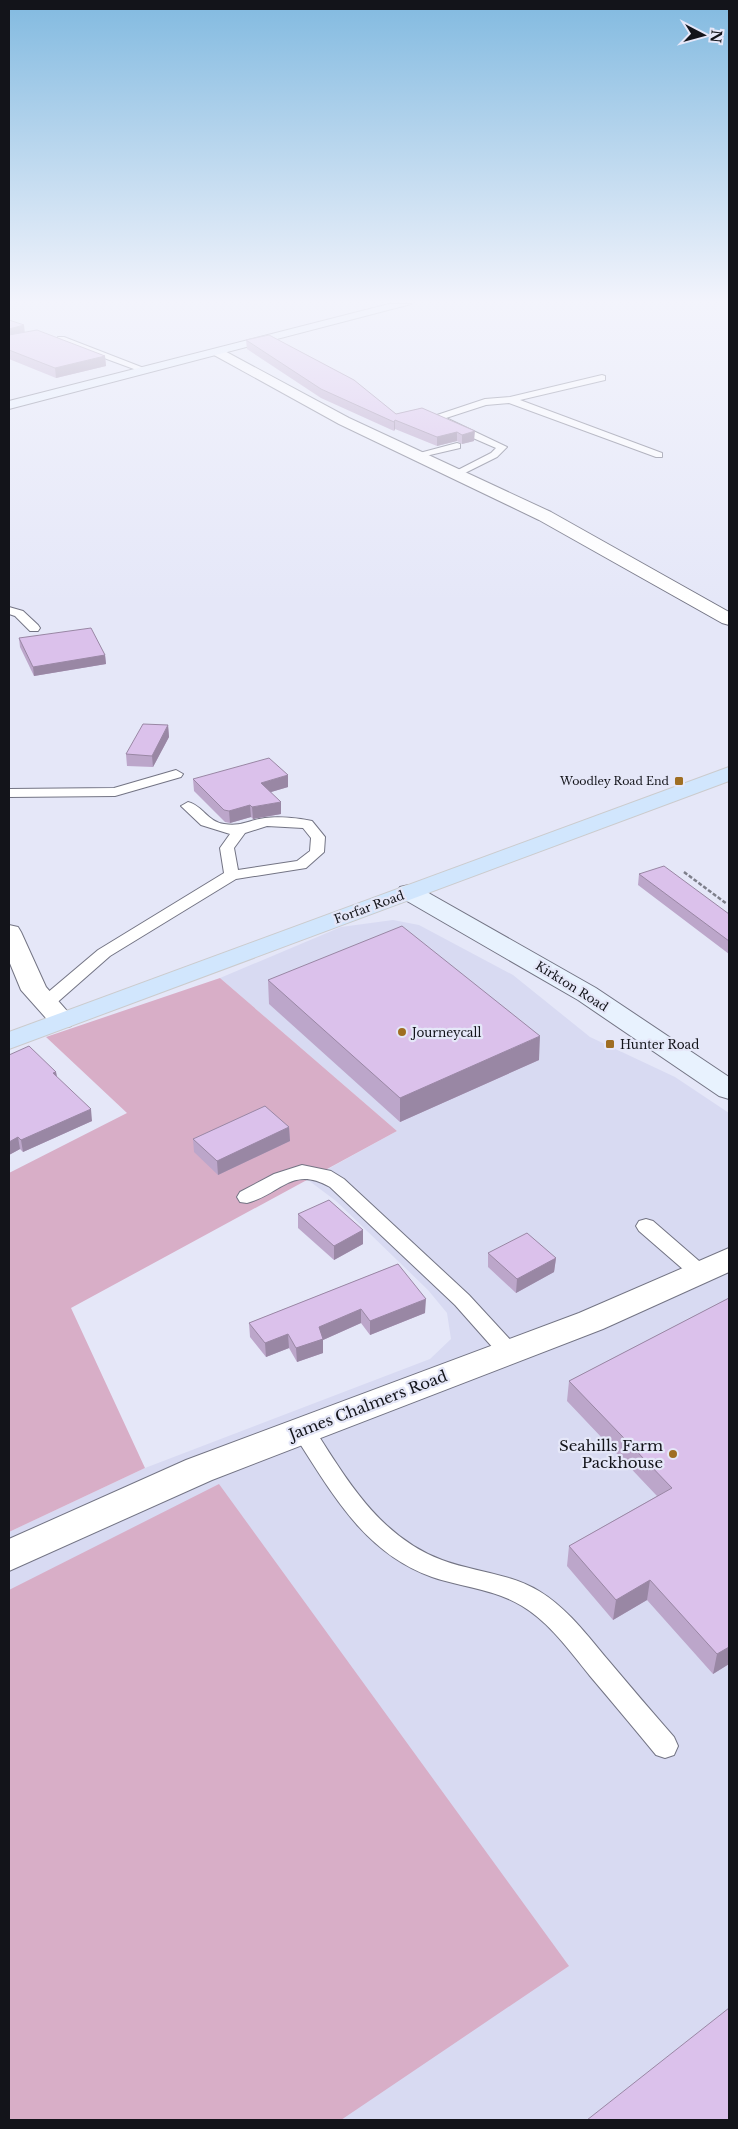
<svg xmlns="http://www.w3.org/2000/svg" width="738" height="2129" viewBox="0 0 738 2129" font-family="'Libre Baskerville',serif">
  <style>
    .built { fill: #d8daf2 }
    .green { fill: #d8aec7 }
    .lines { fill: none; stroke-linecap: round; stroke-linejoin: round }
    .lane-casing { stroke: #737484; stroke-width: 2 }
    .street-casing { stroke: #737484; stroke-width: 2 }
    .secondary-casing { stroke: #737484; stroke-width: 2 }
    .primary-casing { stroke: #cbcbcd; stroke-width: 2 }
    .path { stroke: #7e7f8b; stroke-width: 2.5; stroke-dasharray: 4 2; stroke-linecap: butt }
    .lane { fill: #fff; fill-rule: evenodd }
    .street { fill: #fff; fill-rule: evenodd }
    .secondary { fill: #e8f2fe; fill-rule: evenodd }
    .primary { fill: #d1e6fd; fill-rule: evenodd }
    .wall { fill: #bca6ca }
    .shaded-wall { fill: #9987a4 }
    .building { fill: #dbc1eb; stroke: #9987a4 }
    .poi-dot { fill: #9f6e22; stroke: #e5e7f8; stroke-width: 2 }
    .labels { text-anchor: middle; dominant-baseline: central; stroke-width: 4.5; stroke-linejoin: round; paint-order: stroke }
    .far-poi-label { font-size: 11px; fill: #13141a; stroke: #e5e7f8; text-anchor: end }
    .street-label { font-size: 12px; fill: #13141a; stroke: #e5e7f8 }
    .poi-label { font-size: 12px; fill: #13141a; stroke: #e5e7f8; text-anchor: start }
    .near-street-label { font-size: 15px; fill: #13141a; stroke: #e5e7f8 }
    .near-poi-label { font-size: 15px; fill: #13141a; stroke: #e5e7f8; text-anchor: end }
  </style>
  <rect width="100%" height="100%" fill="#e5e7f8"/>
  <path class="built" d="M393,920L419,925L513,975L590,1037L675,1077L729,1113V2120H9V1532L145,1468L430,1359L451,1339L447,1313L428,1290L336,1201L308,1180L397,1131L220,978L341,927Z"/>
  <path class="green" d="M220,978L397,1131L71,1308L145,1468L9,1532V1173L127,1113L46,1037Z
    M219,1484L569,1966L341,2120H9V1590Z"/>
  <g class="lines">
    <defs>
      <path id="lane" d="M58,337H64L149,370L142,372L58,341Z
        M602,375L605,376V380L520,400L662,453V457H656L509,403L486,405L446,418L507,447L497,457L459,476L450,474L491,453L496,448L441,424L435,417L437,415L485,399L510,397Z
        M457,443L460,444V448L417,458L412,455Z
        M9,607L23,611L38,625L40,628L38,631H30L15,616L9,614Z
        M176,770L183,774L181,777L115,796L9,797V789L114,788Z
        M188,802C202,805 208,822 224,824C241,827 249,820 265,818C279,816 299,818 312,821L325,837L324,852L306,868L236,879L110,956L52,1007H40L38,1003L40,999L98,950L224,873L220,848L230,834L201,825L181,806ZM267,826L303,828L311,838L310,851L297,861L238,870L234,848L245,833Z
        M302,1165L331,1171L344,1179L469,1295L516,1346L520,1352L516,1358L509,1360L502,1358L455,1305L330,1187C292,1165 281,1194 247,1203L240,1202L237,1197L240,1192L274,1174Z
        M646,1219L653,1221L706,1267L709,1272L706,1277L699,1279L692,1277L639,1231L636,1226L639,1221Z
        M303,1421L311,1424C346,1478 378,1536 442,1560C474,1572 509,1573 539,1591C567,1608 587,1635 608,1660C630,1686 652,1712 674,1737L678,1746L674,1755L665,1758L656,1755C634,1728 612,1702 590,1676C569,1650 550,1623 522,1606C495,1589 461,1587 432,1577C364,1553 332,1493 295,1436L292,1430L295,1424Z"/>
      <path id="street" d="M219,348L349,418L551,512L729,612V625L722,623L539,520L339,424L214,355L212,352Z
        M9,925L18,927L21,932L46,987L75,1020L71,1026L62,1028L53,1026L21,990L9,961Z
        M729,1248V1272L603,1329L212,1480L9,1571V1539L186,1460L579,1313Z"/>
      <path id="secondary" d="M389,304H411L9,409V401Z
        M409,885L418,887L596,988L729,1077V1099L719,1096L578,1000L400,897L397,892L400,887Z"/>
      <path id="primary" d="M729,767V781L9,1049V1032Z"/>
    </defs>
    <use href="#lane" class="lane-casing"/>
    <use href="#street" class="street-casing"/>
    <use href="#secondary" class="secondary-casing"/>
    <use href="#primary" class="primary-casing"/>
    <path class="path" d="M684,872L727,904"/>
    <use href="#lane" class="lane"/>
    <use href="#street" class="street"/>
    <use href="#secondary" class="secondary"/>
    <use href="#primary" class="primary"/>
  </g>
  <path class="wall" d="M9,320L25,332L105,356L106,366L56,378L9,359Z
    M246,340L396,414L422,408L474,441L462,444L457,441L437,446L395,429L394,431L321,398L247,349Z
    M19,638L105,655L106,664L34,676L20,647Z
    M168,725L169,737L153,767L127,766L126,754Z
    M193,779L288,787L271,792L281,814L253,819L251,817L230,823L225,822L194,791Z
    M639,874L729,914V954L638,885Z
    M268,980L539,1060L400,1122L269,1004Z
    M9,1055L56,1072L57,1078L92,1121L23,1152L20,1149L9,1155Z
    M289,1127L290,1141L218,1175L194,1152L193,1139Z
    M298,1214L363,1230V1244L334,1260L298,1228Z
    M488,1253L556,1258L554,1272L516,1293L488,1267Z
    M398,1264L425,1313L370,1335L361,1323L323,1340V1353L297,1362L289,1348L266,1357L250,1337L249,1323Z
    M729,1298V1664L713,1674L647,1600L613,1620L567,1566L569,1546L657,1496L567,1401L569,1381Z"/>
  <path class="shaded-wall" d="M24,325L25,334L9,339V329Z
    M105,356L106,366L56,378L55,368Z
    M395,420V429L394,431V422Z
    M475,431L474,441L462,444V435Z
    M457,432V441L437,446V437Z
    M105,655L106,664L34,676L33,667Z
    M168,725L169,737L153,767L152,756Z
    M288,775V787L261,795V783Z
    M281,802V814L253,819L252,807Z
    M250,805L251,817L230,823L229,811Z
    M540,1036L539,1060L400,1122V1098Z
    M56,1072L58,1083L53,1073Z
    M91,1109L92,1121L23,1152L21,1140Z
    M289,1127L290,1141L218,1175L217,1161Z
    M18,1137L20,1149L9,1155V1142Z
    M363,1230V1244L334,1260V1246Z
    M556,1258L554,1272L516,1293L517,1279Z
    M426,1299L425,1313L370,1335V1321Z
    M361,1309V1323L323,1340V1353L297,1362L296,1348L319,1327Z
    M288,1334L289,1348L266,1357L265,1343Z
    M650,1580L647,1600L613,1620L616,1600Z
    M729,1647V1664L713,1674L717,1654Z"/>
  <path class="building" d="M9,320L24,325L9,329Z
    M37,330L105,356L55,368L9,350V335Z
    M269,335L354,380L396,414L422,408L475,431L462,435L457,432L437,437L395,420L394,422L321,389L246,340Z
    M91,628L105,655L33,667L19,638Z
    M143,724L168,725L152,756L126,754Z
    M269,758L288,775L261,783L281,802L252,807L250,805L229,811L224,810L193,779Z
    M664,866L729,914V941L639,874Z
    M402,926L540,1036L400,1098L268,980Z
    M29,1046L56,1072L53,1073L91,1109L21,1140L18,1137L9,1142V1055Z
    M265,1106L289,1127L217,1161L193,1139Z
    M329,1200L363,1230L334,1246L298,1214Z
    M527,1233L556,1258L517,1279L488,1253Z
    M398,1264L426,1299L370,1321L361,1309L319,1327L323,1339L296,1348L288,1334L265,1343L249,1323Z
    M729,1298V1647L717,1654L650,1580L616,1600L569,1546L672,1488L569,1381Z
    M729,2008V2120H587Z"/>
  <linearGradient id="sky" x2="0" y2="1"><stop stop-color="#82bae0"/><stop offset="0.5" stop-color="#f3f4fc"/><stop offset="1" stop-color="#f3f4fc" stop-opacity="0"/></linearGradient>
  <rect width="738" height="603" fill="url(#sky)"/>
  <g class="poi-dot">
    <rect x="674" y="776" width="10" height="10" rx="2.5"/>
    <circle cx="402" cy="1032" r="5"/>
    <rect x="605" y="1039" width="10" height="10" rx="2.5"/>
    <circle cx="673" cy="1454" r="5"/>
  </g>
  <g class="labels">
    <g class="far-poi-label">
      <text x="669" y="781">Woodley Road End</text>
    </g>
    <g class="street-label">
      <text transform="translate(369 907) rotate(-20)">Forfar Road</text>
      <text transform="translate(572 986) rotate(32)">Kirkton Road</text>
    </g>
    <g class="poi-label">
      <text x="412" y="1032">Journeycall</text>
      <text x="620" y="1044">Hunter Road</text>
    </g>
    <g class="near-street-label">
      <text transform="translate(368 1405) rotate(-21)">James Chalmers Road</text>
    </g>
    <g class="near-poi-label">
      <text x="663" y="1445">Seahills Farm<tspan x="663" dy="17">Packhouse</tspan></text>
    </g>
  </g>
  <rect width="738" height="2129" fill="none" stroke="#13141a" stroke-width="20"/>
  <g transform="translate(703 35) rotate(96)" stroke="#e5e7f8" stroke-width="4" paint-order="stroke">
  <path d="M0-4L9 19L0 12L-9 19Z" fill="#13141a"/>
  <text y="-8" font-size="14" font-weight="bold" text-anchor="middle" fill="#13141a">N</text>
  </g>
</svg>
